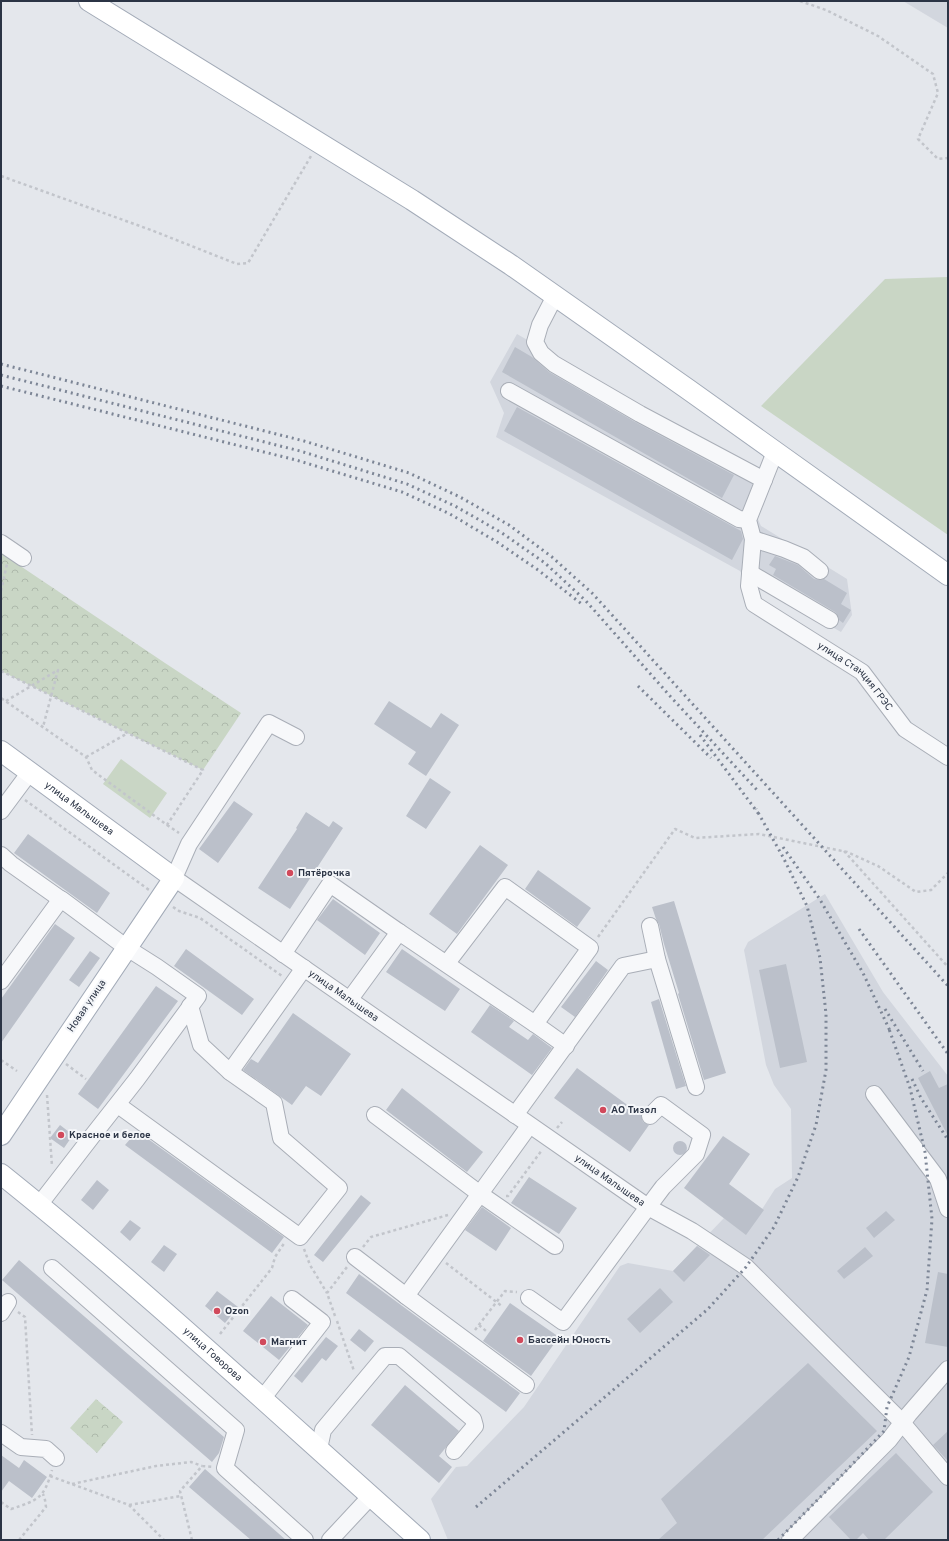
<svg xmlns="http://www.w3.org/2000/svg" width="949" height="1541" viewBox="0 0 949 1541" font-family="Overpass,sans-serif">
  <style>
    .built { fill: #d2d6de }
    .green { fill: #c9d6c5 }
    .forest { fill: url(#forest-crowns) }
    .building { fill: #bbc0ca }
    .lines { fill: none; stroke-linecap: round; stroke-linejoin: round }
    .minor-casing { stroke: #a9aeb7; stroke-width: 18 }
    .major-casing { stroke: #a3abb8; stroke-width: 22 }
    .path { stroke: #c2c5cb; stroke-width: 2.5; stroke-dasharray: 3 3; stroke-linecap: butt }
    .minor { stroke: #f7f8fa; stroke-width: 16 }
    .major { stroke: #fff; stroke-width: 20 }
    .rail { stroke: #7d8696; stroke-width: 3; stroke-dasharray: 2 4; stroke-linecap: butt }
    .poi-dot { fill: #d1495b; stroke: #f4f6f9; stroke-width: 1.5 }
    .labels { text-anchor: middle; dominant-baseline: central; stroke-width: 4; stroke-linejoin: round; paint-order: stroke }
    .street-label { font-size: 10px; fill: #2b3445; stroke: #f4f6f9 }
    .poi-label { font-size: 10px; font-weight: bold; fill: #2b3445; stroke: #f4f6f9; text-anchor: start }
  </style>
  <defs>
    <pattern id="forest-crowns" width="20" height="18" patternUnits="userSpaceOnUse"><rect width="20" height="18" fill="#c9d6c5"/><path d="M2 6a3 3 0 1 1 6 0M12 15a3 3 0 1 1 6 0" fill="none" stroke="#adb8ab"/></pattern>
  </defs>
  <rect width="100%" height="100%" fill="#e4e7ec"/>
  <path class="built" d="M903,1H948V28Z
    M517,334L757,472L748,497L761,526L847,579L852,615L841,632L743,576L740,571L496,437L504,413L490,382Z
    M825,894L883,992L948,1076V1540H448L431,1499L456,1467L467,1466L524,1407L620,1266L628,1263L673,1271L724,1218L746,1234L775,1189L792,1178L791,1109L774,1085L766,1065L744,950L748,942Z"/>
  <path class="green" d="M948,277V535L761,406L885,279Z
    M121,759L167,793L150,818L103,784Z"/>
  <path class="forest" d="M1,553L165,663L241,713L203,770L1,671Z
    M96,1399L123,1422L97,1453L70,1428Z"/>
  <path class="building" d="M515,347L532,357L549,372L635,422L734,475L722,498L502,372Z
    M517,407L741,531L743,539L732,560L504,431Z
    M775,556L798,565L814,579L819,580L824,579L847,593L841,604L851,610L843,623L839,620L838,616L835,612L773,575L776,569L769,565Z
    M389,701L431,728L441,713L459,725L426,776L408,764L416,752L374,724Z
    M430,778L451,792L426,829L406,816Z
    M234,801L253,814L218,863L199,849Z
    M306,812L329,827L333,821L343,828L290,909L258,888L297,829L296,828Z
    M28,834L110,893L97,913L14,853Z
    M480,845L508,865L457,934L429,914Z
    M538,870L591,908L577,927L525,889Z
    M333,899L380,933L365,955L317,920Z
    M674,901L726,1073L704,1080L678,994L679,993L664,944L659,924L656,919L652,907Z
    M55,924L75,938L1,1043V999Z
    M186,949L254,999L242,1015L174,966Z
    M402,949L460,989L445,1011L386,972Z
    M90,951L100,958L79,987L69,980Z
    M596,961L608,970L575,1017L561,1007Z
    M786,964L807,1062L780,1068L759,970Z
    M156,986L178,1001L98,1109L78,1094Z
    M659,999L686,1086L676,1089L651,1002Z
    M490,1005L514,1021L509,1027L528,1040L533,1034L552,1048L532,1075L471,1032Z
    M293,1013L351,1054L321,1096L306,1086L292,1105L243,1070L251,1059L258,1063Z
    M577,1068L641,1115L643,1122L649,1125L630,1152L554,1098Z
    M930,1071L939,1088L948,1084V1136L918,1078Z
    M402,1088L483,1152L467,1172L386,1110Z
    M60,1125L73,1135L64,1148L50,1138Z
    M137,1131L284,1237L272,1253L125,1145Z
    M723,1136L750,1154L729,1184L764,1210L746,1235L684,1188Z
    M673 1148a7 7 0 1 1 14 0a7 7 0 1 1-14 0Z
    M529,1177L577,1208L559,1234L511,1203Z
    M97,1180L109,1190L93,1210L81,1200Z
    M361,1195L371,1203L323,1262L314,1255Z
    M482,1207L511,1228L496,1251L465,1230Z
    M886,1211L895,1220L874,1238L866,1228Z
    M130,1220L141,1228L130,1241L120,1232Z
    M164,1245L177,1254L164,1272L151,1262Z
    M697,1246L710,1255L684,1282L673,1271Z
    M865,1247L873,1256L844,1279L837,1271Z
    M19,1260L224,1437L219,1453L212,1462L2,1280Z
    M938,1272L948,1274V1347L925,1343Z
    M359,1274L520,1393L506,1412L346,1293Z
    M660,1288L673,1302L640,1333L627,1319Z
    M217,1291L238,1307L225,1323L205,1306Z
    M271,1296L308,1325L279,1360L243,1331Z
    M510,1303L559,1337L531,1376L483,1341Z
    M359,1329L374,1341L365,1352L350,1340Z
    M326,1337L338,1346L326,1361L322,1358L302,1383L294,1376Z
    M808,1363L877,1431L762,1540H658L677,1523L661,1499Z
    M405,1385L459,1431L439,1456L452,1467L439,1483L371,1425Z
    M948,1431V1461L933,1445Z
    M896,1453L933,1492L884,1540H869L863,1533L856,1540H851L829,1517Z
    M1,1455L19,1468L24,1460L47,1477L32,1498L9,1481L1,1492Z
    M205,1469L286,1540H251L189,1487Z"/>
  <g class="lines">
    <defs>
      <g id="minor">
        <path d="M555,296L540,325L535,342L541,353L554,364L640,414L764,480"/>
        <path d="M509,391L739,519L748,520"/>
        <path id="s1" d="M775,452L748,520L753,539L749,586L754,604L862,672L905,729L948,757"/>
        <path d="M753,539L784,549L803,557L820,571"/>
        <path d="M1,543L23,558"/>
        <path d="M750,573L830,620"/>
        <path id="s2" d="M296,737L269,723L189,844L174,878L648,1207L692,1231L746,1267L899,1419L948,1477"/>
        <path d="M1,811L30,772"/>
        <path d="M1,855L11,864L59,898"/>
        <path d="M650,926L657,959L696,1087"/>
        <path d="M283,954L330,884L399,932"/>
        <path d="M447,963L505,887L590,948L535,1024"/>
        <path d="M1,981L61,899L127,948L157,967L198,996L137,1079L93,1135L39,1205"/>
        <path d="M350,999L399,932L535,1024L566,1046"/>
        <path d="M190,1006L201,1045L230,1072L304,968"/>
        <path d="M874,1094L938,1179L948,1209"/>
        <path d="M118,1105L300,1237L339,1188L281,1138L274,1103L230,1072"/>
        <path d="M375,1115L480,1194L555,1246"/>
        <path d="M515,1115L623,966L657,959"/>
        <path d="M355,1257L406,1296L529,1126"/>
        <path d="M52,1268L236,1430L225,1468L305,1540"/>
        <path d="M406,1296L526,1385"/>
        <path d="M529,1298L563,1322L648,1207L663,1187L696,1154L702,1135L661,1105L650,1116"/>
        <path d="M1,1313L8,1302"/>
        <path d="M262,1399L322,1322L292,1299"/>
        <path d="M1,1433L21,1447L46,1449L56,1458"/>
        <path d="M319,1449L323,1430L385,1356H399L473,1419L475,1426L454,1451"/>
        <path d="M330,1540L371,1496"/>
        <path d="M790,1540L889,1440L909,1414L948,1369"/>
      </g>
      <g id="major">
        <path d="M89,1L412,200L511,265L689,390L948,575"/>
        <path id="s3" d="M1,751L174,878L1,1135"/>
        <path id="s4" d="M1,1174C146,1290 281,1417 420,1540"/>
      </g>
    </defs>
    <use href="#minor" class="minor-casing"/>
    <use href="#major" class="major-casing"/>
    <path class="path" d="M800,1L826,10L878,36L933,74L938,93L918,139L938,159L948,158
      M1,176L151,230L237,264L248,263L311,156
      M1,591L7,564
      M1,671L203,770L167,825L92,770L86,757L1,698
      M6,701L58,670L43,727
      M86,757L128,733
      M25,800L149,890
      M167,825L179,833
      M844,851L948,967
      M173,907L179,911L200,918L282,976
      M598,937L675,829L695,838L759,834L847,852L878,866L916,892L931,890L948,873
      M1,1060L17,1071
      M66,1064L86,1079
      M47,1095L52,1166
      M557,1128L562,1122
      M506,1196H508L542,1150
      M363,1247L371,1237L448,1215
      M304,1249L310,1265L327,1293
      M446,1263L503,1307
      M18,1312L25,1317L32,1435
      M335,1316L327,1293L347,1267
      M337,1321L354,1371
      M479,1325L486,1331
      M475,1330L505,1291L517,1292
      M220,1334L272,1268L275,1257L285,1242
      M50,1476L129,1505L164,1540
      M72,1484L156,1466L191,1462L202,1466
      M1,1502L11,1509C39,1500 44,1498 52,1470
      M129,1505L181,1496
      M19,1540L46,1507L45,1500L43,1494
      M192,1540L180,1491L202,1466L213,1467"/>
    <use href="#minor" class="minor"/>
    <use href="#major" class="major"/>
    <path class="rail" d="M1,364L304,441L409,473L460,497L509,525L552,557L593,594L948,986
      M1,375L300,451L407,484L455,506L502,533L545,563L586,601L669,695L757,790
      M1,386L296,460L402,492L450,514L497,542L538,570L583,605
      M638,686L711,758
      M700,735L758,813
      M783,847L819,898L863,973L891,1033
      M859,929L948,1054
      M885,1009L923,1071
      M912,1079L921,1098L948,1140
      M476,1507L708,1309L746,1267L774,1227L798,1177L816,1125L826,1070V1014L820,958L807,906L783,857L756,809
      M778,1540L843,1474L884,1431L887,1407L909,1357L927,1290L932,1219L925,1152L910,1088L889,1029"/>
  </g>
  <g class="poi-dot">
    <circle cx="290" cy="873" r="4"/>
    <circle cx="603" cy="1110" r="4"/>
    <circle cx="61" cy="1135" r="4"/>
    <circle cx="217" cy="1311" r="4"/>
    <circle cx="520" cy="1340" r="4"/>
    <circle cx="263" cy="1342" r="4"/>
  </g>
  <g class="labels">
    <g class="street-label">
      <text stroke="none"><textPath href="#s1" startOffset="284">улица Станция ГРЭС</textPath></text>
      <text stroke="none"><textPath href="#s3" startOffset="97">улица Малышева</textPath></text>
      <text stroke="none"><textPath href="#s2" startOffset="419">улица Малышева</textPath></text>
      <text transform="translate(87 1006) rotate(-56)">Новая улица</text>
      <text stroke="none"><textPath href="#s2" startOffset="743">улица Малышева</textPath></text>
      <text stroke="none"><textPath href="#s4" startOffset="278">улица Говорова</textPath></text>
    </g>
    <g class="poi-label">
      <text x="298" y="873">Пятёрочка</text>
      <text x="611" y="1110">АО Тизол</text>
      <text x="69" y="1135">Красное и белое</text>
      <text x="225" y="1311">Ozon</text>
      <text x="528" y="1340">Бассейн Юность</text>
      <text x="271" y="1342">Магнит</text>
    </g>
  </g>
  <rect width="949" height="1541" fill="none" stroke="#2b3445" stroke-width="4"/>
</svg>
